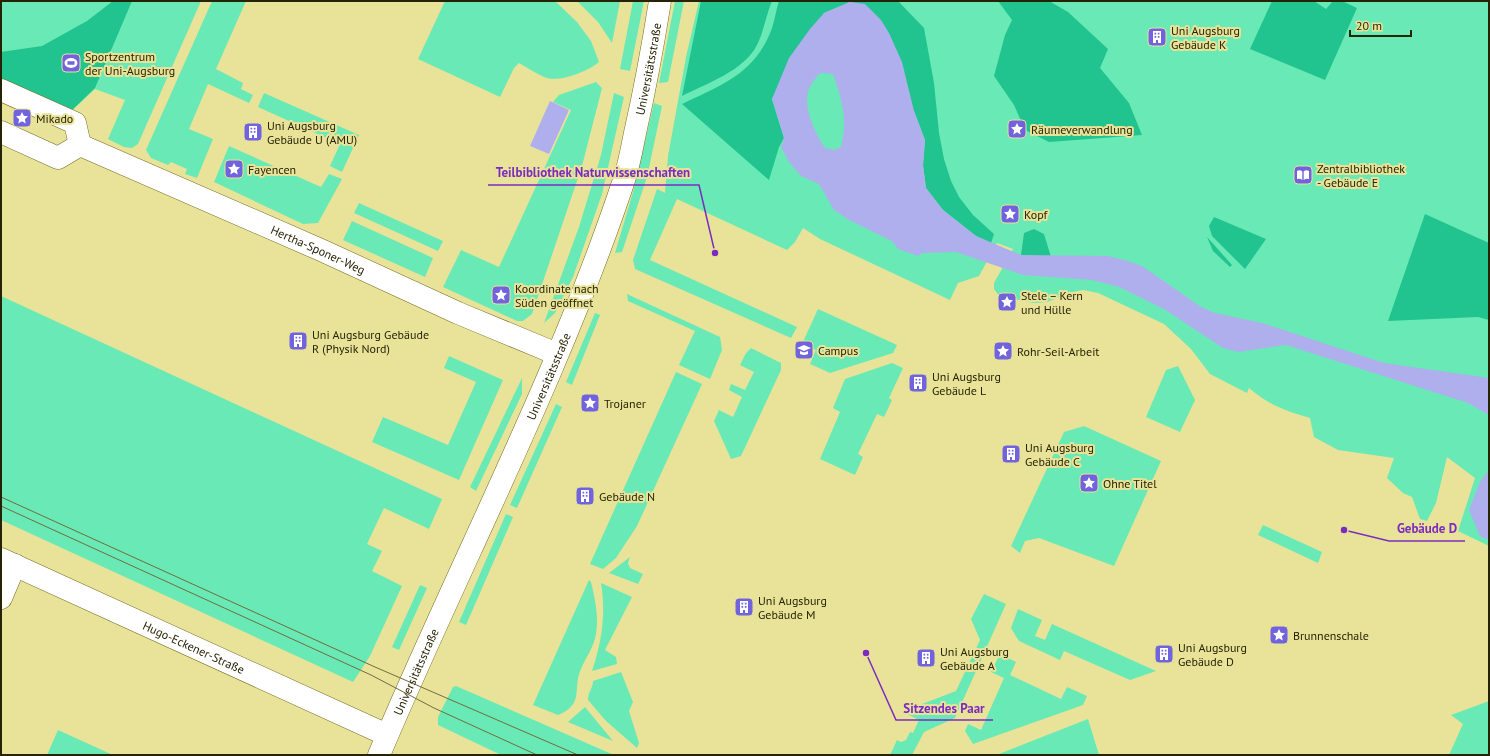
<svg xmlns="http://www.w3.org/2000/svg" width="1490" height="756" viewBox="0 0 1490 756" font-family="'PT Sans',sans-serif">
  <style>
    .green { fill: #69e9b5 }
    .forest { fill: #21c48e }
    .water { fill: #afafee; fill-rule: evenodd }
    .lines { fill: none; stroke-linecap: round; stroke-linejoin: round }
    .street-casing { stroke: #746d24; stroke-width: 23 }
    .street { stroke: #fff; stroke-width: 22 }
    .tram { stroke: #716d3e; stroke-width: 1 }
    .labels { text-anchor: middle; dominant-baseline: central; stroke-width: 4; stroke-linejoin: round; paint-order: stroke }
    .poi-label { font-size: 12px; fill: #262305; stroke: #e9e399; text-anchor: start }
    .street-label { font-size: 12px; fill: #262305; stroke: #e9e399 }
    .leader { fill: none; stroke: #7b2cbf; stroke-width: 1.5 }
    .callout-dot { fill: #7b2cbf; stroke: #e9e399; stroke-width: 1.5 }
    .callout-label { font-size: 13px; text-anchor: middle; font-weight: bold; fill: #7b2cbf; stroke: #e9e399; stroke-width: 4; stroke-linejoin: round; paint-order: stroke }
  </style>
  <rect width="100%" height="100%" fill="#e9e399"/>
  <path class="green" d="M1,1H201L138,144L132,148L124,147L108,139L125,100L95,89L67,115L1,84Z
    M212,1H246L216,69L243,83L241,89L253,95L249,103L208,84L189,129L213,139L197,178L185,174L187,169L171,162L168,165L151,158L146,150Z
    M445,1H555L577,22L591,41L599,62C588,71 562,82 547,78C538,75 528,68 519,63L514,68L500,97L418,59Z
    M577,1H620L612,43L598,22Z
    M633,1H644L630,71L620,69Z
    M675,1H684L668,82L659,83Z
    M699,1H1489V546L1458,531L1475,478L1447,457L1436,503L1427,521L1420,519L1412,497L1403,493L1387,478L1394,458L1338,450L1314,437L1310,418C1285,411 1269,405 1249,388L1247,393L1210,374L1191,349L1164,324L1098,293L1083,290L1073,292L1047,302L1034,303L999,296L994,289V283L1013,249L997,243L979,276L958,283L950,300L820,239L803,228L795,242L787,250L677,199L650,260L797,327L791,338L635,269L633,260L657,189L665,193L668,156L686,57Z
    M596,82L602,88L582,166L532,314L523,321H517L443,287L461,250L499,267L571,110L553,102L559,95Z
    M264,93L359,135L342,172L330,166L340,144L258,107Z
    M614,93L624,97L602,194L573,277L555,313L544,323L579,227L601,155Z
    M654,103L662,106L647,177L622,252L615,253L633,192Z
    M229,146L321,187L329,174L342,179L318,223L303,224L214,182Z
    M359,203L443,241L438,251L354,213Z
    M352,221L433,258L425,277L343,240Z
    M627,294L720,337L722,350L710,379L679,365L695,331L628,301Z
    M1,296L442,499L429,529L384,508L367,544L382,551L372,571L402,586L370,656L353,682L1,520Z
    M818,309L897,345L893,353L830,373L810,364L816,350L802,344Z
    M595,313L600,315L572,385L566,382Z
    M751,348L781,363V370L741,456L731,459L714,421L719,410L733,417L742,397L729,390L731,384L745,390L754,372L740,365L746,353Z
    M449,356L503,380L459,480L372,442L383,417L448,445L476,382L444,368Z
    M892,363L903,368L889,398L892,400L884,417L877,414L858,454L863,457L855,475L820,459L840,412L833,408L845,379Z
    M1178,366L1195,400L1180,432L1146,417L1166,370Z
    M676,372L702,384L637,526L616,558L603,569L590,564Z
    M522,378V394L476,491L470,487Z
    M556,404L562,407L517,508L510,505Z
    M1084,426L1161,461L1114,566L1039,538L1025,541L1020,553L1011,546L1064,432Z
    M506,514L513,517L466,625L459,622Z
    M1263,525L1322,552L1318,563L1258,535Z
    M630,557L628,563L630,568L643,574L638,584L609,573Z
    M589,580L591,582C595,599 599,617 596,634C594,647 586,657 581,669C572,689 585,704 558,715L533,705Z
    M601,583L632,597L605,650L616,657L617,664L592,671C602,641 606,614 601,583Z
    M420,585L427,588L399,650L392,647Z
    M984,594L1006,604L955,718L924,732L912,755H890L897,740L901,742L906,740L910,732L913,733L919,720L907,714L912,704L917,706L956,691L980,640L971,619Z
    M1018,609L1042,620L1035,636L1045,640L1052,624L1156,671L1130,680L1064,651L1060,660L1019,641L1011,628Z
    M1000,654L1016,662L1010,675L1061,699L1067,687L1087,696L1083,705L973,744L965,731L968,724L981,730L1004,678L991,672Z
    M621,672L633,702L629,711L639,743L637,748L606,721L588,700C588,692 593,688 593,681Z
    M456,686L614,755H501L438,725V717L453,687Z
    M1489,701V755H1449L1463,724L1451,715Z
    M585,707L613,741L568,722Z
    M1088,719L1099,755H998L999,754Z
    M58,730L113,755H47Z"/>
  <path class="forest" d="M113,1H132L95,88L67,115L1,84V52L42,46L87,21Z
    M701,1H772C766,15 764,31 757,45C744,71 707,83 682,96Z
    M779,1H898L924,28L934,83L939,133L944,159L951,181L959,197L973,215L994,234L991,243L976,236L943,210L926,188L923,165L925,140L914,111L850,2L824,13L772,99L784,138L779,147L769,180L682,104C722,85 756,73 772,28C775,19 776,10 779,1Z
    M998,1H1049L1068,12L1108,49L1100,68L1129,103L1142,135L1049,142L1025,130L1014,105L994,76L1005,35L1012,20Z
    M1272,1H1314L1326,9L1333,1H1342L1357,8L1325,80L1250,49Z
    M1425,214L1489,243V320L1478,317L1388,321Z
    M1214,217L1266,239L1245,269L1212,236L1209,226Z
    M1034,229L1044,234L1051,257L1021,255L1024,233Z
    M1207,237L1232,265L1230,267L1213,251Z"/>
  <path class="water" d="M850,2L865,4L881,20L889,33L902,62L914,111L925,140L923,165L926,188L943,210L976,236L1021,255L1108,256L1128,261L1142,266L1201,307L1215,313L1262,323L1384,363L1489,378V415L1468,403L1286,345L1238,352L1223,348L1164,309L1119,287L1092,280L1023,275L956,252L922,253L918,256L898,249L892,241L849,220L834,210L819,184L801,176L789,162L781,147L784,138L772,99L789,58L810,29L824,13ZM820,73L833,74C842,101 848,119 841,147L834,150L825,148C815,133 802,107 809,89C811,83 817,77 820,73Z
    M550,101L569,110L549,154L530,146Z
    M1489,470V540L1480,536L1469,510L1480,482Z"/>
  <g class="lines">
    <defs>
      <g id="street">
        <path d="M1,90L75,123L80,145"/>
        <path d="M1,132L58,158L80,145"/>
        <path id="s1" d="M80,145L321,250L458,313L557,354"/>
        <path id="s2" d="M1,559L387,735"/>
        <path d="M1,598L15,565"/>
        <path id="s3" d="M379,755C460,563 558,378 624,180C629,165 632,148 635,133C645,89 653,45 660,1"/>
      </g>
    </defs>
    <use href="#street" class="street-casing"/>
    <use href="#street" class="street"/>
    <path class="tram" d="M1,497L375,667L578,755
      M1,506L371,675L434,708L537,755"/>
  </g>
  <defs>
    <symbol id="building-square" viewBox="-11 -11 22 22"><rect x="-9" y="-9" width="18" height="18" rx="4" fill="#7063dd" stroke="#e9e399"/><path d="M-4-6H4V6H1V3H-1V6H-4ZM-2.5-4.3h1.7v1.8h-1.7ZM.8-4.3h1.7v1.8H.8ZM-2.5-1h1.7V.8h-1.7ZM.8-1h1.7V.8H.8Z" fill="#fff"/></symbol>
    <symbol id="stadium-square" viewBox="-11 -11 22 22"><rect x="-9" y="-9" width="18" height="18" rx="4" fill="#7063dd" stroke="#e9e399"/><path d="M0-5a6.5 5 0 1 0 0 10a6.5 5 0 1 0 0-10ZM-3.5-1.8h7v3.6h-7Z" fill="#fff"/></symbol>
    <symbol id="sight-square" viewBox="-11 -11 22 22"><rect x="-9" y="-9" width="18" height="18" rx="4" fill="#7063dd" stroke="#e9e399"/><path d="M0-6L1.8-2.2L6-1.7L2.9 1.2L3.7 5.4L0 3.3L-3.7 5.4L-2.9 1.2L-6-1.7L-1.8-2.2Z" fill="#fff"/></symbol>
    <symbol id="library-square" viewBox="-11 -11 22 22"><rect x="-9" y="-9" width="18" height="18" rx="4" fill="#7063dd" stroke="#e9e399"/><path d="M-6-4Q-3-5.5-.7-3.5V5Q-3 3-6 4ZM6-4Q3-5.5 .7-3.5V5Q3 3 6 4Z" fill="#fff"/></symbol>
    <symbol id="university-square" viewBox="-11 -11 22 22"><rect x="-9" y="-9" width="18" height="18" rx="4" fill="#7063dd" stroke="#e9e399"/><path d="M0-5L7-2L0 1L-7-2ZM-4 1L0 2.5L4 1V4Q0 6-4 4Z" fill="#fff"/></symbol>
  </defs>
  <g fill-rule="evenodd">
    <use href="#building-square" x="1146" y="26" width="22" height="22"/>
    <use href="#stadium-square" x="60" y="52" width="22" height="22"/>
    <use href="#sight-square" x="11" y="107" width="22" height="22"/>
    <use href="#sight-square" x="1006" y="118" width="22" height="22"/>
    <use href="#building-square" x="242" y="121" width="22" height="22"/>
    <use href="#sight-square" x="223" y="158" width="22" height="22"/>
    <use href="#library-square" x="1292" y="164" width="22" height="22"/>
    <use href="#sight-square" x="999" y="203" width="22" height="22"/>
    <use href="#sight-square" x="490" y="284" width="22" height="22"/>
    <use href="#sight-square" x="996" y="291" width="22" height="22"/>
    <use href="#building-square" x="287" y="330" width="22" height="22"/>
    <use href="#university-square" x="793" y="339" width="22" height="22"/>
    <use href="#sight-square" x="992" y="340" width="22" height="22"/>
    <use href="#building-square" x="907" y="372" width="22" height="22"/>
    <use href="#sight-square" x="579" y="392" width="22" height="22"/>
    <use href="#building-square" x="1000" y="443" width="22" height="22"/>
    <use href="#sight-square" x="1078" y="472" width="22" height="22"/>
    <use href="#building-square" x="574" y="485" width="22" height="22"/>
    <use href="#building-square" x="733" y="596" width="22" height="22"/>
    <use href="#sight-square" x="1268" y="624" width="22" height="22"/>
    <use href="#building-square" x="1153" y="643" width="22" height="22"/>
    <use href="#building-square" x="915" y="647" width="22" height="22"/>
  </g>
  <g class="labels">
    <g class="poi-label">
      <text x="1171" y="30">Uni Augsburg<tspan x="1171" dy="14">Gebäude K</tspan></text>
      <text x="85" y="56">Sportzentrum<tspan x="85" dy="14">der Uni-Augsburg</tspan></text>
      <text x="36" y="118">Mikado</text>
      <text x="267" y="125">Uni Augsburg<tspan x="267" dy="14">Gebäude U (AMU)</tspan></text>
      <text x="1031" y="129">Räumeverwandlung</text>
      <text x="1317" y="168">Zentralbibliothek<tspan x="1317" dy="14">- Gebäude E</tspan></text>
      <text x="248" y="169">Fayencen</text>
      <text x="1024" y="214">Kopf</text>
      <text x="515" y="288">Koordinate nach<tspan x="515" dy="14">Süden geöffnet</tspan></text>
      <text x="1021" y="295">Stele – Kern<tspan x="1021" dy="14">und Hülle</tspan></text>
      <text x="312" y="334">Uni Augsburg Gebäude<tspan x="312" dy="14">R (Physik Nord)</tspan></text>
      <text x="818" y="350">Campus</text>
      <text x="1017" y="351">Rohr-Seil-Arbeit</text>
      <text x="932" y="376">Uni Augsburg<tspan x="932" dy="14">Gebäude L</tspan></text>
      <text x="604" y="403">Trojaner</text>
      <text x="1025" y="447">Uni Augsburg<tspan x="1025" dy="14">Gebäude C</tspan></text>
      <text x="1103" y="483">Ohne Titel</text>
      <text x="599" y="496">Gebäude N</text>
      <text x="758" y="600">Uni Augsburg<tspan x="758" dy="14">Gebäude M</tspan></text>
      <text x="1293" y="635">Brunnenschale</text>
      <text x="1178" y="647">Uni Augsburg<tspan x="1178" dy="14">Gebäude D</tspan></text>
      <text x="940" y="651">Uni Augsburg<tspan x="940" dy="14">Gebäude A</tspan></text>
    </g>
    <g class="street-label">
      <text stroke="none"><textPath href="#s3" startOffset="739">Universitätsstraße</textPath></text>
      <text stroke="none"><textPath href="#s1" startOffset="260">Hertha-Sponer-Weg</textPath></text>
      <text stroke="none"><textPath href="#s3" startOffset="415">Universitätsstraße</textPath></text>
      <text stroke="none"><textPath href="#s2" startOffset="212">Hugo-Eckener-Straße</textPath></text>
      <text stroke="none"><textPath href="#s3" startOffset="91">Universitätsstraße</textPath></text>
    </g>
  </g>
  <path class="leader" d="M715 253L699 185H488M1344 530L1389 541H1465M866 653L896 720H993"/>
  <g class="callout-dot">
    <circle cx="715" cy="253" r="4"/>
    <circle cx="1344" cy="530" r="4"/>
    <circle cx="866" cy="653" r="4"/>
  </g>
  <g class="callout-label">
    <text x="593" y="177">Teilbibliothek Naturwissenschaften</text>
    <text x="1427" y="533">Gebäude D</text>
    <text x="944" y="713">Sitzendes Paar</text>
  </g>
  <rect width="1490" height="756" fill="none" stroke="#262305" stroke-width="4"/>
  <path d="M1350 30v6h61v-6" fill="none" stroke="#262305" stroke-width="2"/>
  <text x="1356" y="30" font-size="12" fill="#262305" stroke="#e9e399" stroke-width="3" paint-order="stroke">20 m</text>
</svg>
